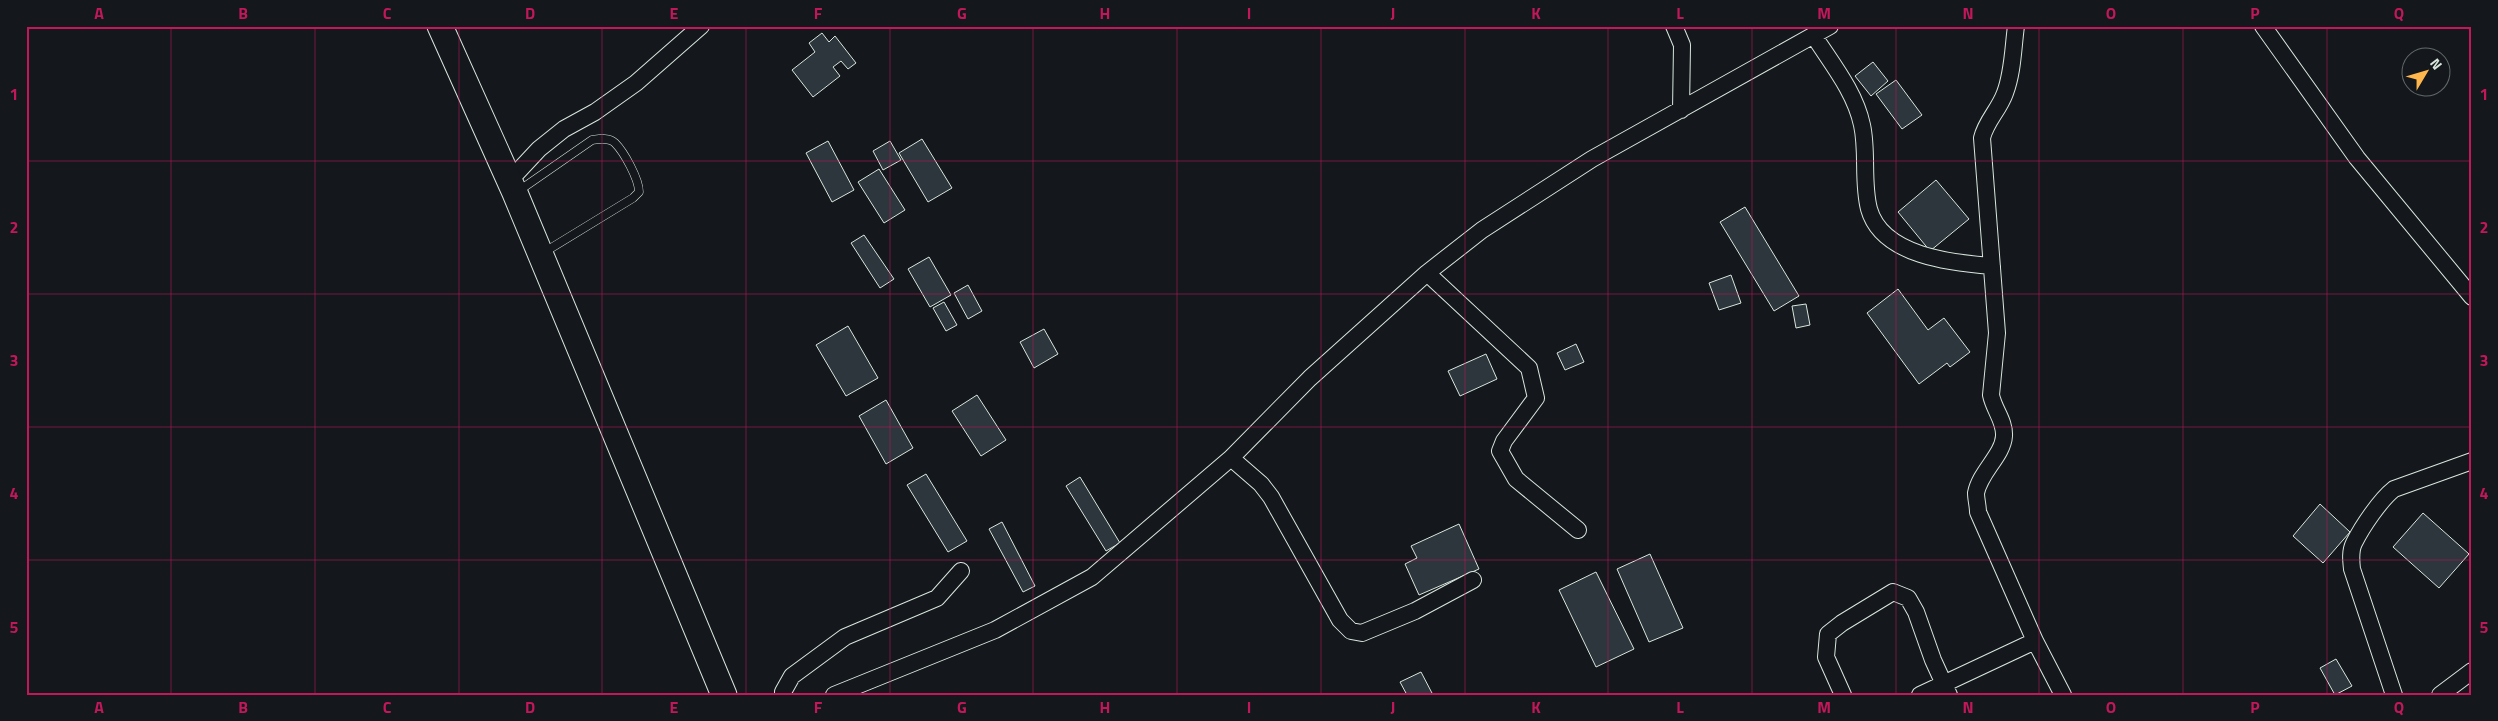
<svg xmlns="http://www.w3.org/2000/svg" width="2498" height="721" viewBox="0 0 2498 721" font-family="'Titillium Web',sans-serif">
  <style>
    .building { fill: #2c363c; stroke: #d8e6dc }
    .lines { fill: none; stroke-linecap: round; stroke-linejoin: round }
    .lane-casing { stroke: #d8e6dc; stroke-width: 9 }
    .street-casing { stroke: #d8e6dc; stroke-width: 18 }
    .primary-casing { stroke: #d8e6dc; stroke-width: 27 }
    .lane { stroke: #14181c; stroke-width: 8 }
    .street { stroke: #14181c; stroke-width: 16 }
    .primary { stroke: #14181c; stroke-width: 25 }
    .grid { fill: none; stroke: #c2185b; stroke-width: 1; stroke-opacity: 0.55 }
    .neatline { fill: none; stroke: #c2185b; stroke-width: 2 }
    .grid-label { font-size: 16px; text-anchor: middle; font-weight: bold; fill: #c2185b }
  </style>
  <rect width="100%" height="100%" fill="#14181c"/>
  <path class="building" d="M822,33L829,42L835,36L856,63L848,69L841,61L833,67L840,76L813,97L792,70L815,52L809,43Z
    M1873,62L1888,81L1871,96L1855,76Z
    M1896,80L1922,115L1902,129L1876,94Z
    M922,139L952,188L928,202L899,153Z
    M828,141L854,190L832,202L806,153Z
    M890,141L901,160L883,170L873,151Z
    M879,169L905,210L884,223L858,182Z
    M1936,180L1969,219L1930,251L1898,212Z
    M1745,207L1799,296L1774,311L1720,222Z
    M864,235L894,279L880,288L851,243Z
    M929,257L951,295L930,307L908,269Z
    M1731,275L1741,303L1719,310L1709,283Z
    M968,285L982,311L968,319L954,293Z
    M1898,289L1928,330L1944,318L1970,352L1950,367L1947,363L1919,384L1867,313Z
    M944,302L957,325L946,331L933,308Z
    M1806,304L1810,325L1796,328L1792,306Z
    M848,326L878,378L846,396L816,345Z
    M1044,329L1058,354L1034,368L1020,342Z
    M1576,344L1584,362L1565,370L1557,353Z
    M1486,354L1497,379L1460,396L1448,371Z
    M977,395L1006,440L981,456L952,411Z
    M886,400L913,448L886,464L859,416Z
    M926,474L967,541L948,552L907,485Z
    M1080,477L1120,543L1106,551L1066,486Z
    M2320,504L2350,532L2323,563L2293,536Z
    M2423,513L2469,554L2439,588L2393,547Z
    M1002,522L1035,586L1023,592L989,529Z
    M1459,524L1479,569L1419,595L1405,564L1417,558L1411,546Z
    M1650,554L1683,628L1649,642L1617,569Z
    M1596,572L1634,649L1596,667L1559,590Z
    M2336,659L2352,686L2335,695L2320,668Z
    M1421,672L1433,695H1407L1400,682Z"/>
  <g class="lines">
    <defs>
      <path id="lane" d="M517,192L592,140C599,139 609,137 615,143C624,152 639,179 639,192L633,198L543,253"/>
      <path id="street" d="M1674,26L1682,45L1681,110
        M2016,26C2013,48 2013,72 2005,93C1999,110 1986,121 1982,138L1997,333L1991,395C1994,410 2005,421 2004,436C2003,455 1980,472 1976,493C1976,499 1978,506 1978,512L2035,641L2063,695
        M2263,26L2357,158L2472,297
        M1814,36C1832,64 1855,92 1862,125C1868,152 1862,182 1869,209C1882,256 1952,263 1992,266
        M510,180L539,149L564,129L595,112L636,83L701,26
        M1427,273L1529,368L1536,398L1504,441L1500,451L1516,479L1578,530
        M1231,458L1261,484L1271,497L1340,620L1351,631L1362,633L1415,611L1473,580
        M784,695L783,692L792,676L845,637L937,598L961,571
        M834,695L995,630L1092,577L1231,458L1310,378L1427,273L1482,230L1592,159L1830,26
        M1843,695L1826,657L1828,634L1842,623L1893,592L1908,598L1916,612L1933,660L1949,695
        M1920,695L2035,641
        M2394,695L2352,569C2351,560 2350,551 2354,543C2362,527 2380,500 2394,489L2472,461
        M2440,695L2472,671"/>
      <path id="primary" d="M440,26L515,193L724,695"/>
    </defs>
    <use href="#lane" class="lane-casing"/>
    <use href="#street" class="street-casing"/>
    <use href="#primary" class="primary-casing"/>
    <use href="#lane" class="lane"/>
    <use href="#street" class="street"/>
    <use href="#primary" class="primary"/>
  </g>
  <path class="grid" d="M171,26V695M315,26V695M459,26V695M602,26V695M746,26V695M890,26V695M1033,26V695M1177,26V695M1321,26V695M1465,26V695M1608,26V695M1752,26V695M1896,26V695M2039,26V695M2183,26V695M2327,26V695M26,161H2472M26,294H2472M26,427H2472M26,560H2472"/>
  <rect width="2498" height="721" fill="none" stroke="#14181c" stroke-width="55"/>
  <g transform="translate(2426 72) rotate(52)"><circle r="24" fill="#14181c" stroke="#626a69"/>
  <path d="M0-4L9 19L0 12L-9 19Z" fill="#ffb74d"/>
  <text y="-8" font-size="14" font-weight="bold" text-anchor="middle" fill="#d8e6dc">N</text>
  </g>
  <rect x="28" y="28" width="2442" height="666" class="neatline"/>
  <g class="grid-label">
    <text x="99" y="19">A</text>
    <text x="243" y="19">B</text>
    <text x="387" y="19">C</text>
    <text x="530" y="19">D</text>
    <text x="674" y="19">E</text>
    <text x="818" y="19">F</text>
    <text x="962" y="19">G</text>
    <text x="1105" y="19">H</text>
    <text x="1249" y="19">I</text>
    <text x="1393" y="19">J</text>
    <text x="1536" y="19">K</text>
    <text x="1680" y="19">L</text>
    <text x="1824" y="19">M</text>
    <text x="1968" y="19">N</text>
    <text x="2111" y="19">O</text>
    <text x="2255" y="19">P</text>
    <text x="2399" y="19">Q</text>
    <text x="14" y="100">1</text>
    <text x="2484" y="100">1</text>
    <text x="14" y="233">2</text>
    <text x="2484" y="233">2</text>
    <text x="14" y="366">3</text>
    <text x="2484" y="366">3</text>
    <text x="14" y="499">4</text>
    <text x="2484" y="499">4</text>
    <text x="14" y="633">5</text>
    <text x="2484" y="633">5</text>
    <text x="99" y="713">A</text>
    <text x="243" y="713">B</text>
    <text x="387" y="713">C</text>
    <text x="530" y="713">D</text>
    <text x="674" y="713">E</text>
    <text x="818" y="713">F</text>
    <text x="962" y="713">G</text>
    <text x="1105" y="713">H</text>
    <text x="1249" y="713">I</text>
    <text x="1393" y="713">J</text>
    <text x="1536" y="713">K</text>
    <text x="1680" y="713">L</text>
    <text x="1824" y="713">M</text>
    <text x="1968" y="713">N</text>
    <text x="2111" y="713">O</text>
    <text x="2255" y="713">P</text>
    <text x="2399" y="713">Q</text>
  </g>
</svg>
